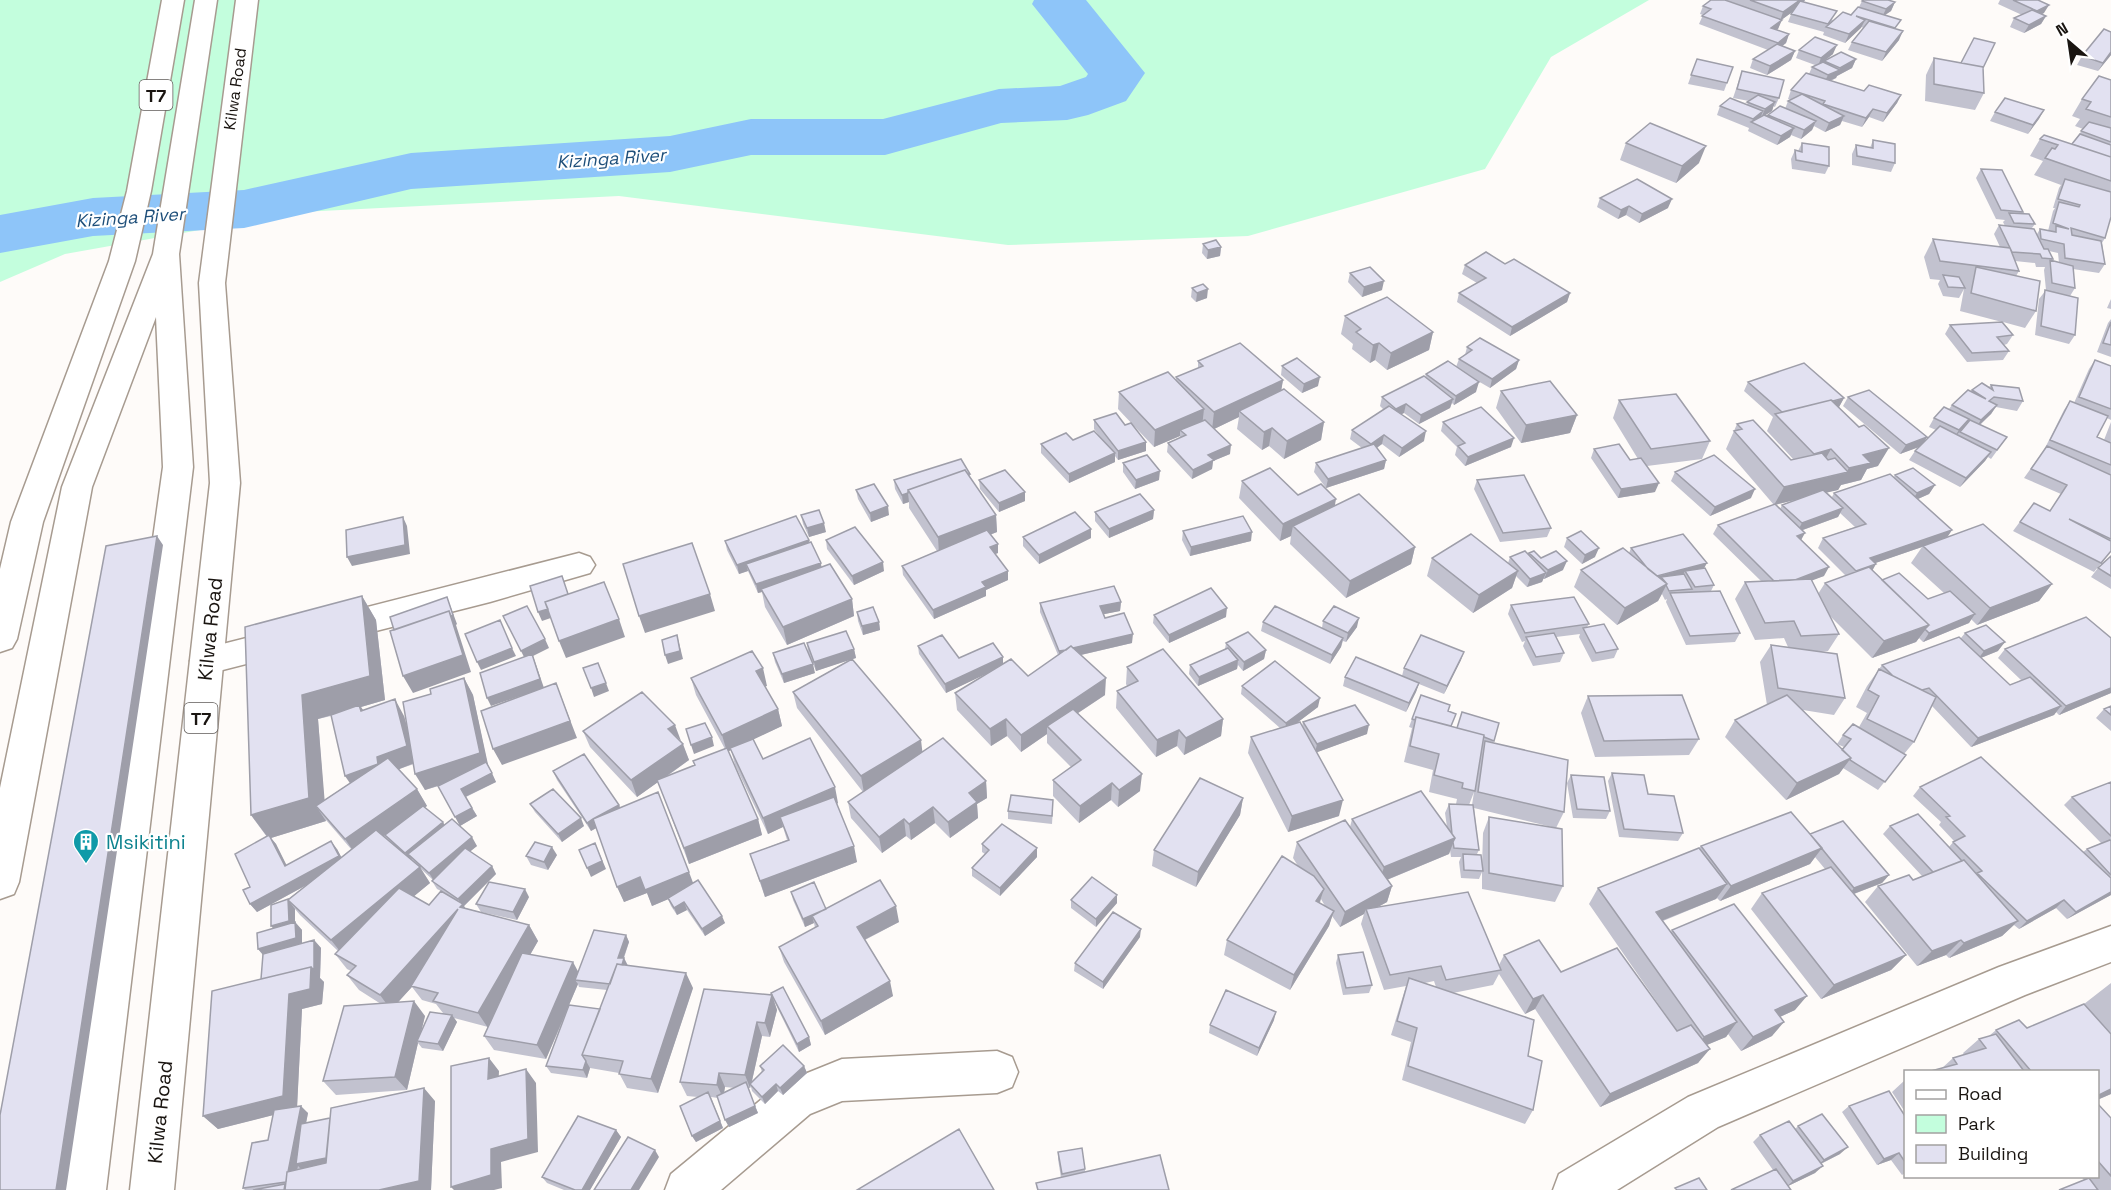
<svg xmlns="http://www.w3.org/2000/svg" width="2111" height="1190" viewBox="0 0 2111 1190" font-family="'Space Grotesk',sans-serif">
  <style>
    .green { fill: #c3fedd }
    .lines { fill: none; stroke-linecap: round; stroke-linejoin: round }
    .river { fill: #8ec5f9; fill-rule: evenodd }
    .minor-casing { stroke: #a79b90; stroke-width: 3 }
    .highway-casing { stroke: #a79b90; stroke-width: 3 }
    .minor { fill: #fff; fill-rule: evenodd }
    .highway { fill: #fff; fill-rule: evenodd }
    .wall { fill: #c2c2cf; fill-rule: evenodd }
    .shaded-wall { fill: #9e9ea9 }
    .building { fill: #e2e1f1; stroke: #9e9ea9; stroke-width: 1.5 }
    .labels { text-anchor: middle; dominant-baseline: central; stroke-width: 4.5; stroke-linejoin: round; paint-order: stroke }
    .far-street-label { font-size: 16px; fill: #1a1511; stroke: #fff }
    .shield { fill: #fff; stroke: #5f5b58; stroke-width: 1.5 }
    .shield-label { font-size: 18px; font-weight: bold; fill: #1a1511 }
    .far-water-label { font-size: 18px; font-style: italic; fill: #1e4f7a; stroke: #fff }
    .street-label { font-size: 20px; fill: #1a1511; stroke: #fff }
    .culture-label { font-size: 20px; fill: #0d838f; stroke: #fff; text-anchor: start }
  </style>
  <rect width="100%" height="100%" fill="#fefbf9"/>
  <path class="green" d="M0,0H1649L1551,57L1485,169L1248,236L1008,245L619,196L301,212L65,254L0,282Z"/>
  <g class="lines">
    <path class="river" d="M1034,0H1086L1145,73L1126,101L1088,115L1067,120L1001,123L885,155H751L670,172L411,189L244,228L93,236L0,253V215L93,198L244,190L411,153L670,136L751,119H883L999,89L1060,86L1086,77L1088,74L1032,4Z"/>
    <defs>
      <path id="minor" d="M195,0H217L179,254L193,467L106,1190H62L163,467L156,317L92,487L19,882L14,894L0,899V788L62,487L153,254Z
        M579,553L590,557L595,565L590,573L490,602L207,674L195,671L190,661L195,651L207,648Z
        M2111,926V962L2025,995L1718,1127L1617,1190H1553L1559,1174L1688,1097L1999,967Z
        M997,1051L1012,1057L1018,1072L1012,1087L997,1093L842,1101L810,1114L721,1190H665L671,1174L780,1084L842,1059Z"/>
      <path id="highway" d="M162,0H184L151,191L135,261L43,522L17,639L12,648L0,652V569L11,522L109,261L127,191Z
        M236,0H258L225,283L240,483L174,1190H130L210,483L199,283Z"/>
    </defs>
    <use href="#minor" class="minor-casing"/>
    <use href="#highway" class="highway-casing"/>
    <use href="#minor" class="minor"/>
    <use href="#highway" class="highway"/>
  </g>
  <path class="wall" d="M1711,0H1805L1803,2L1833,20L1832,22L1851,15L1859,7L1862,1L1895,2L1891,11L1885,15L1897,30L1899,40L1882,61L1848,50L1852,42L1864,28L1861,27L1845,43L1823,35L1824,32L1788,22L1792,12L1781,20L1778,29L1777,30L1789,34L1786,43L1782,46L1795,51L1791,60L1767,75L1750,68L1753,59L1768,50L1699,24L1703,15L1700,14L1703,6Z
    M2000,0H2038L2044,13L2042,14L2046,16L2041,24L2024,33L2010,27L2014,18L2022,15L1998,4Z
    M1799,50L1833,54L1825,60L1856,59L1852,68L1837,76L1836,78L1831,81L1864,91L1901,95L1897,103L1883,122L1869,117L1862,127L1842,121L1840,125L1825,132L1814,126L1812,130L1801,139L1791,135L1790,137L1777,145L1748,131L1749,128L1717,115L1720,106L1747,104L1749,101L1733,98L1742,71L1779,98L1775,107L1773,106L1772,111L1765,115L1768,116V115L1785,109L1788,101L1791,100L1788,99L1791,90L1809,74L1812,67L1815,65L1796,58Z
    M2111,55L2098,71L2077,65L2082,56Z
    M1934,58L1983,68L1984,93L1975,110L1925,101L1926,75Z
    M1697,59L1733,67L1724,91L1688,84Z
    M2111,80V217L2105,238L2102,243L2105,264L2099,273L2073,269L2075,288L2070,296L2075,335L2069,344L2035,335L2039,299L2046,290L2044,270L2045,267H2036L2035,263L2015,261L2019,271L2016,276L2036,311L2025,328L2003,322L2013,335L2007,344L2004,345L2009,351L2003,360L1967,362L1945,334L1950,325L2002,322L1960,311L1964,289L1959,298L1943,296L1938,284L1940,280L1930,279L1924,257L1933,239L2000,247L1994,234L1999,225L2005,226L2003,222L2005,220L1996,219L1976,178L1981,169L2023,212L2022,214L2035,224L2032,228L2037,234L2040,229L2048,231L2053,211L2055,208H2053L2059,188L2061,185L2034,175L2043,161L2030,156L2040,139L2072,144L2083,129L2075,126L2080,119L2072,116L2082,99ZM2049,251L2058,253L2059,263L2051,261L2053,259Z
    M2044,110L2028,134L1990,121L1995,112Z
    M1873,140L1895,163L1891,172L1852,165V154L1856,145L1870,148Z
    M1626,143L1699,163L1676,183L1620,160Z
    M1802,143L1829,166L1825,174L1792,169L1791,159L1795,150L1798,151Z
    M1600,198L1668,208L1639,223L1626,215L1618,219L1597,207Z
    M1203,244L1221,247L1220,256L1207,259L1202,253Z
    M1505,264L1570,293L1567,302L1510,336L1457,302L1459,293L1477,283L1462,274L1465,265Z
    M1350,273L1382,290L1362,297L1348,282Z
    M1192,288L1207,298L1196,302L1191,297Z
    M2111,299V309L2107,308Z
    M1345,316L1433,332L1429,350L1387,370L1375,360L1370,363L1352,349L1353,344L1341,334Z
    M2111,319V357L2097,352L2108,323Z
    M1467,347L1519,360L1516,369L1490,388L1471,377L1476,392L1454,405L1452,403L1450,408L1419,424L1404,413L1401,414L1424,441L1399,457L1382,444L1377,448L1386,460L1384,469L1326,488L1314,472L1316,463L1362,448L1350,439L1352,430L1384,410L1380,406L1382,397L1425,377L1426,374L1456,367L1459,359L1465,355Z
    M2095,360L2111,366V420L2107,418L2097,437L2104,440L2111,422V551L2094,572L2013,531L2034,503L2050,511L2061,494L2024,478L2044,450L2064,410L2070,401L2074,403L2089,369Z
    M1198,361L1283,380L1281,390L1324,422L1321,440L1284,459L1269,446L1262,450L1237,429L1239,417L1214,429L1230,454L1213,461L1212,469L1192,479L1167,452L1168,443L1180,438V436L1154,447L1118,409L1119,392L1176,380V377L1198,368Z
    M1282,366L1318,386L1302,393L1281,375Z
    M1748,382L1844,398L1839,407L1878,466L1867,469L1861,480L1841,485L1838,490L1827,492L1832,497L1834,493L1894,477L1895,475L1935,485L1929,494L1918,499L1952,530L1947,537L2052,584L2039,601L1977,625L1971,619L1969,623L1923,642L1919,638L1916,642L1872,658L1829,615L1839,634L1828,651L1819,652L1845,698L1834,715L1803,710L1842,750L1844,747L1837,744L1843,735L1859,727L1867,713L1856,707L1867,686L1882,665L1961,638L1965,633L1998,651L1981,658L2010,685L2021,680L1998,658L2005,649L2111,638V693L2059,715L2056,712L2054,715L1971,747L1932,706L1914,742L1904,754L1906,755L1878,790L1843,768L1839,774L1786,800L1725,737L1735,720L1767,705L1760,662L1771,645L1788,647L1784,638L1755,640L1735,599L1745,582L1761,581L1713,534L1718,525L1774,505L1726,449L1737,424L1791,460H1794L1767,431L1773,417L1744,391ZM1794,500L1782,505L1780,509L1775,505ZM1840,513L1855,527L1823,538L1818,548L1846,576L1825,583L1818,594L1811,580L1824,576L1801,540L1803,530L1838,517ZM1922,547L1911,563L1944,593L1928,599L1882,580L1872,570L1875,563Z
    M1991,385L2023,401L2017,411L1996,407L1991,414L1980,425L2007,437L1991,459L1988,457L1985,461L1960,487L1909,460L1915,451L1918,447L1900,454L1843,406L1848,397L1925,441L1936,430L1929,427L1934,418L1949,409L1952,405L1971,391L1972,390L1989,387Z
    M1501,391L1577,415L1570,433L1521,443L1496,408Z
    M1619,400L1710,441L1702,459L1647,466L1655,492L1618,498L1591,458L1594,449L1630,460L1638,459L1613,418Z
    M1094,420L1125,425L1146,442V451L1118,460L1115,456V462L1069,483L1041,453V444L1073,440L1103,441L1094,429Z
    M1443,422L1511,447L1465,466L1455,455L1457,447L1441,431Z
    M1123,463L1159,480L1135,489L1123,472Z
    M1675,472L1751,498L1710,516L1671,481Z
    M970,474V477L996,515L997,532L990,535L998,544V553L995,554L1008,571V580L986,590V596L934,619L903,575L902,566L937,551L909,508V502L903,504L895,489L894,480Z
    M979,480L1025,492V501L999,512L980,489Z
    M1477,480L1551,528L1547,537L1500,542L1474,489Z
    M1242,481L1298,495L1335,506L1415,547L1411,564L1346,598L1290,544L1291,536L1280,541L1239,498Z
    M856,490L889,515L871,522L858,499Z
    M1154,510L1153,519L1109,538L1095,521V512Z
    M801,515L826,532L809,537L803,524Z
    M1183,531L1251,541L1190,556L1182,540Z
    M1023,537L1091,538L1039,564L1023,546Z
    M1567,538L1595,557L1582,564L1564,547Z
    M826,540L884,571L854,585L827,549Z
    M725,541L809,543L821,567L852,599L854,616L787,645L765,607L762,592L758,593L748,571L739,574L727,550Z
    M1631,548L1704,568L1714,585L1711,591L1740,633L1735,642L1686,645L1666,602L1667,599L1665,600L1662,594L1658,601L1617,625L1574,587L1581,570L1629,553Z
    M1529,553L1541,558L1563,570L1544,579H1543L1542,582L1527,587L1516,576L1512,588L1473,613L1427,576L1432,558L1508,563L1510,557L1528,554Z
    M2111,556V589L2091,577L2098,568Z
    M362,596L376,620L385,700L361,707L363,710L404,716L407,727L431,694L464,678L473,695L488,767L496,782L466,797L477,816L460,826L442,785L425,790L414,764L399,769L417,789L427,806L425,807L444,825L477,846L470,851L492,866L496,874L464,906L465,908L529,925L538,941L530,955L578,972L626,935L629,942L624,958L628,966L693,988L658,1093L627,1088L619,1073L590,1068L587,1078L551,1073L546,1066L565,1016L546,1059L494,1050L484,1036L488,1027L454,1018L457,1022L443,1051L422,1048L418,1043L407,1090L336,1095L323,1081L381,1004L359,990L347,975L351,971L347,969L335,954L338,951L300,915L295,909V922L302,930V944L314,940L321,948L320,978L324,982L322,1004L302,1009L297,1106L308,1113L306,1123L435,1101L431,1190H245L243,1188L268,1140L273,1115L218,1129L203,1116L261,979L263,955L258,949L273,928L288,899L305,886L257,912L250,904V887L267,837L251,815ZM331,716L350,783L324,800L318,719ZM326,820L351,849L341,857L337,849L286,865L276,844L271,838L326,821ZM420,868L433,880L432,881L437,889L441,891L429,905L414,896L430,883ZM578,984L579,987L607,990L600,1009L569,1005ZM412,987L422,1000L436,1004L443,1013L421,1031L425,1016L398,1002Z
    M1121,602L1120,611L1104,614L1105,618L1132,643L1081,655L1105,695L1078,713L1140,791L1118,807L1111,800L1079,823L1053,796V780L1071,767L1047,743V734L1021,752L1007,736L991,746L957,710L955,693L989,672L946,693L919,654L918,646L959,658L1003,657V664L1028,676L1058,655L1040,612V603Z
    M1511,605L1589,624L1587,627L1618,649L1614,658L1592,662L1579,637L1580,634L1556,637L1564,653L1560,662L1533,666L1523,646L1525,641L1522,642L1508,614Z
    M857,612L879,622L880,630L863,635L858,621Z
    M1154,615L1226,617L1169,643L1153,623Z
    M1323,621L1357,627L1346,642L1343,641L1341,647L1330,664L1261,631L1263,622L1322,628Z
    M807,643L854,649L856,658L852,659L923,752L986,781L987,798L977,804L978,818L950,838L935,823L911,840L906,836L882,853L851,818L848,802L863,792L797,708L793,692L851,659L816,671L808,652Z
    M1226,643L1266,650L1264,659L1243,671L1238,665L1237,669L1198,686L1189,674L1190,665L1225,649Z
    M773,653L815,673L784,683L775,662Z
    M1461,660L1444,694L1419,684L1416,692L1406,712L1343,686L1345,677L1402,676L1404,668Z
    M1127,667L1223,719L1221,736L1184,755L1177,746L1156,757L1116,708L1117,691L1127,686L1126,684Z
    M691,678L767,686H764L778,709L782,726L753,739L763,759L838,803L837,804L857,862L765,897L750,854L787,840L783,827L768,834L735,765L731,750L728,751L758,819L762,835L689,864L658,782L637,797L590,747L583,731L681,741L689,760L666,777L695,766L693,761L725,749L696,695Z
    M1242,686L1318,707L1295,724L1302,726L1303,722L1367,734L1317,752L1339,816L1288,832L1248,753L1251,737L1280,728L1241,694Z
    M1588,696L1699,739L1689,755L1595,757L1581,713Z
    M2111,706V731L2096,718L2104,709Z
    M1448,711L1451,726L1457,728L1499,723L1493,743L1564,812L1556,828L1474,808L1479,850L1477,854L1482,867L1483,833L1489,817L1563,886L1555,902L1482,889V872L1479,879L1461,878L1459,862L1461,857H1451L1450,850L1449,854L1387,880L1392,886L1387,902L1378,907L1499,965L1504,955L1561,972L1677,1031L1589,904L1598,888L1699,848L1701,846L1810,834L1889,875L1882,883L1854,894L1906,955L1891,970L1821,999L1751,909L1762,893L1825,869L1815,857L1810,864L1720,901L1717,898L1716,899L1663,921L1671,932L1672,930L1795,1010L1780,1017L1772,1036L1741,1051L1728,1034L1726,1037L1707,1045L1698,1063L1600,1107L1535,1009L1525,1014L1499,974L1493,985L1453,993L1528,1056L1533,1110L1525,1124L1402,1080L1411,1042L1391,1035L1406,986L1384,990L1361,924L1364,914L1340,927L1332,916L1329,926L1290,990L1224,955L1227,940L1298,866L1293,858L1297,842L1350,827L1352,819L1447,827L1445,813L1449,804H1456L1457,799L1429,792L1433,770L1404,762L1412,728L1409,727L1412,719ZM1474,792L1472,805H1469ZM1321,899L1325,906L1320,903ZM1434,981L1436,987L1425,983Z
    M553,771L620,808L693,883L725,923L705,936L687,910L677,915L671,906L668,899L652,906L647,893L624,902L596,828L591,831L557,780Z
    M1612,773L1648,794L1683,833L1678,841L1619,837L1608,781Z
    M1571,775L1610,811L1606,819L1573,818L1567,783Z
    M2111,782V895L2067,919L2056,908L2019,929L2014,925L2002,936L1949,958L1946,955L1917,966L1865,902L1878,886L1913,880L1922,876L1883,834L1890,826L1949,847L1954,841L1939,825L1941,822L1913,796L1920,787L2083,852L2087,849L2101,843L2064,805L2072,797Z
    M1243,798L1240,815L1196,887L1152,866L1154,850Z
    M530,804L584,826L562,842L535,812Z
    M1053,808L1052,824L1008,819V811Z
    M982,844L1037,848V857L1000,896L972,876V868L985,854L982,852Z
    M557,855L548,870L531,865L526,856Z
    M791,892L826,908L899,922L865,940L893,996L825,1035L784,962L779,947L815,928L814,923L805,927L793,900Z
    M529,897L517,920L481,912L476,904Z
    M1071,900L1117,903L1096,927L1071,908Z
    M1140,937L1103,989L1074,971L1075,963Z
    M1338,955L1372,985L1369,993L1343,995L1336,963Z
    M2111,983V1094L2097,1100V1071H1931L1941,1069L1953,1058L1964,1055L1963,1053L1979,1039L1989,1036L1996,1030L2027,1028L2084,1004Z
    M772,995L809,1037L811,1045L799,1052L774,1001L777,1010L770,1037L762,1036L752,1081L762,1072L760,1066H804L807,1073L783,1095L778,1091L765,1104L752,1091L751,1087L750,1088H748L758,1113L729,1127L718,1098L711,1097L723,1128L696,1142L692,1136L698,1097L687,1096L680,1082ZM725,1087L735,1088L724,1093Z
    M1274,1020L1257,1056L1209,1033L1210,1025Z
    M1905,1080V1112L1892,1092Z
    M2097,1103L2111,1118V1190H2059L2084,1180L2081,1176H2097Z
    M1849,1106L1905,1116V1173L1902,1175L1891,1160L1877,1165L1842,1112Z
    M1798,1126L1840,1154L1821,1164L1815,1173L1788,1186L1773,1170L1753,1142L1760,1135L1795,1129Z
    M616,1130L621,1137L590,1190H564L547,1183L542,1177Z
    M1058,1152L1085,1169V1172L1169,1190H1037L1036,1183L1061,1178L1058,1159Z"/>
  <path class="shaded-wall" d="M1800,0H1805L1802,5L1780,21L1783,12Z
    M1895,2L1891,11L1882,17L1886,9Z
    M2049,5L2044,13L2032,19L2037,11Z
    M2046,16L2041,24L2024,33L2029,25Z
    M1782,20L1778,29L1768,36L1771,28Z
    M1865,20L1861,28L1845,43L1849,34Z
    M1903,31L1899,40L1882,61L1886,52Z
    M1789,34L1786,43L1775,52L1778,43Z
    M1837,45L1833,54L1818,66L1821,58Z
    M1795,51L1791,60L1767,75L1770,66Z
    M2111,52V55L2098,71L2103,63Z
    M1856,59L1852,68L1837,76L1836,78L1824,83L1828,75L1839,70L1840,68Z
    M1901,95L1897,103L1883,122L1887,113Z
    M1775,102L1772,111L1761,118L1765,109Z
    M1873,109L1869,117L1862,127L1866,118Z
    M2044,110L2039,119L2028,134L2033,125Z
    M1763,111L1760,119L1752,123L1753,119Z
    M1844,116L1840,125L1825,132L1829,123Z
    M1816,121L1812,130L1801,139L1804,130Z
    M1794,128L1790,137L1777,145L1781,136Z
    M1706,146L1699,163L1676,183L1682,166Z
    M1672,199L1668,208L1639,223L1642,214Z
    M1629,206L1626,215L1618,219L1621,210Z
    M1221,247L1220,256L1207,259L1208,250Z
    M1384,281L1382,290L1362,297L1364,287Z
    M1208,289L1207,298L1196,302L1197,293Z
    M1570,293L1567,302L1510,336L1512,327Z
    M1433,332L1429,350L1387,370L1391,353Z
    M1379,343L1375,360L1370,363L1373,345Z
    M1519,360L1516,369L1490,388L1492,379Z
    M1320,377L1318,386L1302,393L1304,384Z
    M1283,380L1280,398L1239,411V417L1212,430L1214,412Z
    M1479,382L1476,392L1454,405L1456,396Z
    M1844,398L1839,407L1787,417Z
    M1453,399L1450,408L1419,424L1421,415Z
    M1406,404L1404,413L1394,418L1396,409Z
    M1997,405L1991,414L1975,429L1981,420Z
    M1204,409L1202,427L1180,430V436L1154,447L1155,430Z
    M1577,415L1570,433L1521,443L1526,425Z
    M1969,419L1963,428L1953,439L1959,430Z
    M1324,422L1321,440L1284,459L1287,441Z
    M1272,428L1269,446L1262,450L1264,432Z
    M1426,431L1424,441L1399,457L1402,448Z
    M1384,435L1382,444L1369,453L1371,444Z
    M1927,437L1922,446L1900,454L1906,445Z
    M1514,438L1511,447L1465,466L1468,457Z
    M1146,442V451L1118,460V451Z
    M1231,445L1230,454L1213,461L1212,469L1192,479L1193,470L1208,455Z
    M1889,448L1878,466L1867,469L1861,480L1841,485L1838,490L1774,505L1784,487L1846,473L1849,468L1863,455Z
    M1831,449L1821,467L1805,471L1814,454Z
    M1991,452L1985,461L1960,487L1966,478Z
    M1115,453V462L1069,483V474Z
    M1386,460L1384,469L1326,488L1328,479Z
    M1160,471L1159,480L1135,489L1136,480Z
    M1659,483L1655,492L1618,498L1621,489Z
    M1935,485L1929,494L1911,502L1917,493Z
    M1755,489L1751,498L1710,516L1715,507Z
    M1025,492V501L999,512V503Z
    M908,493L909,502L903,504L902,495Z
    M1336,499L1333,516L1293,526L1291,536L1280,541L1283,524Z
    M888,506L889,515L871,522L870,513Z
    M1843,508L1838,517L1797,532L1802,523Z
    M1154,510L1153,519L1109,538V529Z
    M996,515L997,532L939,554L938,537Z
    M403,517L407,526L410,554L352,566L347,557Z
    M824,523L826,532L809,537L807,528Z
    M1091,529V538L1039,564V555Z
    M1952,530L1946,539L1923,546L1922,547L1864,567L1870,558Z
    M1252,532L1251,541L1190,556L1191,547Z
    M1805,533L1800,542L1797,536Z
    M157,536L163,545L66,1190H56Z
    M809,540L811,549L746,564L748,571L739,574L737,565Z
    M998,544V553L990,556V547Z
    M1415,547L1411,564L1346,598L1350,581Z
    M1599,548L1595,557L1582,564L1585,555Z
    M1567,561L1563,570L1544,579L1548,570Z
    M883,562L884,571L854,585L852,576Z
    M821,563L822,572L761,589L762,592L758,593L756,584Z
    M1707,563L1702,572L1685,571L1682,577H1661L1658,584L1655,577Z
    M1876,564L1871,573L1856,571Z
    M1829,567L1824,576L1774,595L1779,586Z
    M1008,571V580L986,590V596L934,619L933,610L982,582Z
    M1518,571L1512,588L1473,613L1479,595Z
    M1546,573L1542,582L1527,587L1530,579Z
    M1667,584L1658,601L1617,625L1625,608Z
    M2052,584L2039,601L1977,625L1990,608Z
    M565,585L574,610L542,621L538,612Z
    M710,594L715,611L645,633L639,616Z
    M362,596L376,620L385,700L361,707L370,721L361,711L360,707L318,719L326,817L316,806L326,821L271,838L276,844L291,874L285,866L269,839L251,815L302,695Z
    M447,597L457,624L456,625L471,672L413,693L403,676L400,644Z
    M852,599L854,616L787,645L783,627Z
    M1121,602L1120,611L1100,615V606Z
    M1227,608L1226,617L1169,643V635Z
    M1975,614L1969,623L1923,642L1929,633Z
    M1359,618L1357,627L1346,642L1348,633Z
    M619,619L625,637L566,658L559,641Z
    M879,622L880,630L863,635L862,626Z
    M1929,625L1916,642L1872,658L1884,641Z
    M1133,634L1132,643L1059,660V651Z
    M677,635L683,659L668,664L665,655Z
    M1343,638L1341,647L1330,664L1332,655Z
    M545,639L549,648L533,656L544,688L491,706L487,698L525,659L521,651Z
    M2005,642L1998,651L1978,659L1984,651Z
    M512,648L516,656L481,670L477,662Z
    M854,649L856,658L816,671L814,662Z
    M1266,650L1264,659L1243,671L1244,662Z
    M1464,652L1461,660L1444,694L1447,686Z
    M1003,657V666L946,693L945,684Z
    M1238,660L1237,669L1198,686L1199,677Z
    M813,664L815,673L784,683L782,674Z
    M763,668L767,686L760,688L756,671Z
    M464,678L473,695L489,769L425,790L415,774Z
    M1106,678L1105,695L1051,731L1047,726V734L1021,752V735Z
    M556,683L577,738L502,765L493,749Z
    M606,683L609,691L594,697L591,688Z
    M1419,683L1416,692L1406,712L1409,703Z
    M2111,688V693L2059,715L2066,706Z
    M1320,698L1318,707L1285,732L1286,723Z
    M395,699L404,716L417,762L387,774L356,792L345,776L377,757Z
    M2061,706L2054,715L1971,747L1978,738Z
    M778,709L782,726L727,752L722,735Z
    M1006,719L1007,736L991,746L990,729Z
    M1223,719L1221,736L1184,755L1186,738Z
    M675,725L681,741L668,729Z
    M1369,725L1367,734L1315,753L1317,744Z
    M1179,730L1177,746L1156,757L1157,740Z
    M712,737L714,746L694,754L691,745Z
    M921,740L923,757L864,793L861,776Z
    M683,744L689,760L637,797L631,780Z
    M1851,758L1839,774L1786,800L1797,783Z
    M492,773L496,782L465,797L461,789Z
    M1142,774L1140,791L1118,807L1119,790Z
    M986,781L987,798L977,804L978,818L950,838L948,822L969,793Z
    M1112,783L1111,800L1079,823L1080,806Z
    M835,787L838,803L784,827L780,817L783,827L768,834L763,818Z
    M417,789L427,806L356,855L345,839Z
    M1243,798L1240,815L1196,887L1198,872Z
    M1343,800L1339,816L1288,832L1292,816Z
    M619,805L623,813L591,831L587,823Z
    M933,807L935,823L911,840L909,824Z
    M472,808L477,816L460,826L455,817Z
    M581,818L584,826L562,842L558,834Z
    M758,819L762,835L689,864L684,848Z
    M904,819L906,836L882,853L879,837Z
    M443,822L448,831L408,854L412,859L410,861L405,853Z
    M472,837L477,846L434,881L429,873Z
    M1455,838L1449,854L1379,883L1384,867Z
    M331,841L337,849L345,864L257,912L250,904Z
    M595,843L606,869L591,877L587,868Z
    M854,846L857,862L765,897L760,881Z
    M552,847L557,855L548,870L544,862Z
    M1037,848V857L1000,896V888Z
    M1822,848L1810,864L1720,901L1731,886Z
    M492,866L496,874L464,906L472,920L460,907L462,905L458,899Z
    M420,867L430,883L343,955L331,940Z
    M689,872L695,888L652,906L647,893L624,902L617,887L640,877Z
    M1889,875L1882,883L1848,896L1854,888Z
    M1727,884L1716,899L1646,927L1656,912Z
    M1392,886L1387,902L1367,913L1366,909L1364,914L1340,927L1345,912Z
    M525,889L529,897L517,920L513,912Z
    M1324,889L1319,904L1316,901Z
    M2111,892V895L2067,919L2076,912Z
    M1117,895V903L1096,927V919Z
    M2064,900L2056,908L2019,929L2027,921Z
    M289,901L295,909V922L302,930V945L265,957L258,949L278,934L271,926Z
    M684,902L687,910L677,915L674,908Z
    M896,906L899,922L860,942L857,927Z
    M458,909L468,925L391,1010L380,995Z
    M826,909L812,916L814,923L805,927L803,919Z
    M1334,911L1329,926L1290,990L1294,975Z
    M722,916L725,923L705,936L702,929Z
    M2018,921L2002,936L1949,958L1964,943Z
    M529,925L538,941L488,1028L478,1013Z
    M1141,929L1140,937L1103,989V982Z
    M626,935L629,942L621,965L618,958Z
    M314,940L321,948L320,978L324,982L322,1004L302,1009L297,1109L218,1129L203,1116Z
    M1961,940L1946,955L1917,966L1932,951Z
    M1906,955L1891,970L1821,999L1834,985Z
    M624,958L628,966L615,984Z
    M573,962L581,977L575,980L578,984L546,1059L537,1045Z
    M686,973L693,988L658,1093L651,1079Z
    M890,981L893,996L825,1035L821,1021Z
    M772,995L777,1010L770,1037L765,1023Z
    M1543,995L1535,1009L1525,1014L1533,999Z
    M1807,996L1795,1010L1762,1025L1775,1010Z
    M414,1001L425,1016L419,1041H417L418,1043L407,1090L395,1077Z
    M1276,1012L1274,1020L1257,1056L1259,1048Z
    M452,1015L457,1022L443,1051L438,1044Z
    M757,1022L762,1036L751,1085L750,1084V1088L745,1075Z
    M1737,1022L1726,1037L1692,1051L1704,1037Z
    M1784,1022L1772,1036L1741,1051L1753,1037Z
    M809,1037L811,1045L799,1052L797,1044Z
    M1710,1049L1698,1063L1600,1107L1610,1094Z
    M489,1058L499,1071L498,1093L488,1079Z
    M586,1061L590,1068L587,1078L583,1070Z
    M804,1066L807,1073L783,1095L780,1088Z
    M526,1069L536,1083L538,1152L501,1162L502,1188L494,1190H454L451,1187L491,1149Z
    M719,1073L725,1087L723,1098L717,1085Z
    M776,1084L778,1091L765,1104L762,1097Z
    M424,1088L435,1101L431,1190H379Z
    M2111,1089V1094L2097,1100V1096Z
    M708,1092L723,1128L696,1142L692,1136Z
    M301,1106L308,1113L298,1164L330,1157L336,1164L303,1171L298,1166L293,1188L286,1182Z
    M755,1106L758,1113L729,1127L725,1120Z
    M616,1130L621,1137L590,1190H582Z
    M1848,1147L1840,1154L1816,1166L1824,1160Z
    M655,1150L659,1157L639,1190H631Z
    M1899,1153L1891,1160L1877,1165L1884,1159Z
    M1823,1166L1815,1173L1786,1187L1793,1181Z"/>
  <path class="building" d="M1711,0H1725L1782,20L1771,28L1789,34L1778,43L1702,16L1711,9L1703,6Z
    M1750,0H1800L1783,12Z
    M1863,0H1888L1895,2L1886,9L1862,1Z
    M2013,0H2038L2049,5L2037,11Z
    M1800,1L1837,11L1828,24L1791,14Z
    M1858,7L1901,20L1895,28L1856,16L1865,20L1849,34L1826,27L1843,12L1851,15Z
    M2032,10L2046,16L2029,25L2014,18Z
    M1869,21L1903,31L1886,52L1852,42Z
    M2104,29L2111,32V52L2103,63L2082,56Z
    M1815,37L1837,45L1821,58L1799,50Z
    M1974,38L1995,43L1983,68V67L1961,63Z
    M1777,44L1795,51L1770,66L1753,59Z
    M1841,52L1856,59L1840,68L1824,61Z
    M1934,58L1983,67L1984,93L1934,84Z
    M1697,59L1733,67L1727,83L1691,75Z
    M1823,62L1840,70L1828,75L1812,67Z
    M1742,71L1784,80L1779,98L1737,89Z
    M1806,73L1864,91L1869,85L1901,95L1887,113L1873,109L1866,118L1823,104L1825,101L1791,90Z
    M2099,76L2111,80V117L2086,109L2091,102L2082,99Z
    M1802,94L1844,116L1829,123L1788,101Z
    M1758,95L1775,102L1765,109L1747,102Z
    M1730,98L1763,111L1753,119L1720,106Z
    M2005,98L2044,110L2033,125L1995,112Z
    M1780,106L1816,121L1804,130L1768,115Z
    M1764,115L1794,128L1781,136L1751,122Z
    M2089,122L2111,128V142L2081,131Z
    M1650,123L1706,146L1682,166L1626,143Z
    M2080,134L2111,145V157L2072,144Z
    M2044,135L2111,157V181L2045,158L2052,148L2055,149L2058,145L2040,139Z
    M1873,140L1895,144V163L1857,156L1856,145L1873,148Z
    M1802,143L1829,147V166L1796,160L1795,150L1802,152Z
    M1981,169L2002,170L2023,212L2001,210Z
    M1637,179L1672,199L1642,214L1629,206L1621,210L1600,198Z
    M2065,179L2111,192V217L2105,238L2071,228L2072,235L2101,241L2105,264L2065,258L2064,244L2041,239L2040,229L2056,232V226L2069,229L2053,223L2059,202L2079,207L2080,205L2058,199Z
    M2009,213L2029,214L2035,224L2014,223Z
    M1999,225L2034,229L2044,249H2048L2053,259L2042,258L2040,254L2012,252Z
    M1933,239L2010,248L2019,271L1940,261Z
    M1216,240L1221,247L1208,250L1203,244Z
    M1486,252L1505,264L1514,259L1570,293L1512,327L1459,293L1486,278L1465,265Z
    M2050,260L2073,266L2075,288L2052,283Z
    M1370,267L1384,281L1364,287L1350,273Z
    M1976,267L2040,281L2036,311L1971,293Z
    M1943,275L1959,277L1965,288L1948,287Z
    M1203,284L1208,289L1197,293L1192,288Z
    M2045,290L2078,298L2075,335L2041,326Z
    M1387,297L1433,332L1391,353L1379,343L1373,345L1356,332L1361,329L1345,316Z
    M2002,322L2013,335L1997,337L2009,351L1972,353L1950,325Z
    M2111,322V345L2103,343Z
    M1480,338L1519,360L1492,379L1459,359L1472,350L1467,347Z
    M1240,343L1283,380L1214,412L1176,377L1203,366L1198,361Z
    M1297,358L1320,377L1304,384L1282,366Z
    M2095,360L2111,366V409L2079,397Z
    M1448,361L1479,382L1456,396L1426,374Z
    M1804,363L1844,398L1833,401L1831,400L1782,412L1748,382Z
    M1168,372L1204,409L1155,430L1119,392Z
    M1424,376L1453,399L1421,415L1406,404L1396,409L1382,397Z
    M1550,381L1577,415L1526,425L1501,391Z
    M1982,383L1993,390L1991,385L2019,388L2023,401L1994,397L1989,401L1997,405L1981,420L1952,405L1968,390L1986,399L1972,390Z
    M1284,389L1324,422L1287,441L1272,428L1264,432L1239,411Z
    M1869,390L1927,437L1906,445L1848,397Z
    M1676,394L1710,441L1651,449L1619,400Z
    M1831,400L1859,427L1864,425L1889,448L1863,455L1871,463L1849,468L1831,449L1814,454L1775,414Z
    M2070,401L2108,416L2097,437L2111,443V465L2050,440Z
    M1389,406L1426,431L1402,448L1384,435L1371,444L1352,430Z
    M1481,407L1514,438L1468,457L1458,446L1465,443L1443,422Z
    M1944,407L1969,419L1959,430L1934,418Z
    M1116,413L1125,425L1131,423L1146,442L1118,451L1094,420Z
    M1205,420L1231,445L1208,455L1214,460L1193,470L1168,443L1186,435L1180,430Z
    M1753,420L1791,460L1822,453L1828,460L1835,458L1848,472L1784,487L1734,431L1742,429L1737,424Z
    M1970,420L2007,437L1997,450L1960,432Z
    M1940,426L1991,452L1966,478L1915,451Z
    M1094,431L1115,453L1069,474L1041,444L1066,433L1073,440Z
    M1374,444L1386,460L1328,479L1316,463Z
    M1619,444L1630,460L1641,458L1659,483L1621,489L1594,449Z
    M2047,446L2111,475V539L2069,519L2111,541V551L2101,563L2020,522L2034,503L2050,511L2067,485L2031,469Z
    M1147,455L1160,471L1136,480L1123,463Z
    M1714,455L1755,489L1715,507L1675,472Z
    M961,459L970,474H968L965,470L908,490V493L902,495L894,480Z
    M1270,468L1298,495L1321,484L1336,499L1283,524L1242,481Z
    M1913,468L1935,485L1917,493L1895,475Z
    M965,470L996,515L938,537L908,490Z
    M1005,470L1025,492L999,503L979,480Z
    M1890,474L1952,530L1870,558L1876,564L1856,571L1823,538L1866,524L1834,493Z
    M1524,475L1551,528L1503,533L1477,480Z
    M874,484L888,506L870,513L856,490Z
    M1823,490L1843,508L1802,523L1782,505Z
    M1140,494L1154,510L1109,529L1095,512Z
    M1359,494L1415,547L1350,581L1293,526Z
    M1775,504L1805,533L1797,536L1829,567L1795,580L1774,581L1718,525Z
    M819,510L824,523L807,528L801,515Z
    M1075,512L1091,529L1039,555L1023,537Z
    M796,516L809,540L737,565L725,541Z
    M1243,516L1252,532L1191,547L1183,531Z
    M403,517L405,545L347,557L346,530Z
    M1983,524L2052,584L1990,608L1923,546Z
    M855,527L883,562L852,576L826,540Z
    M987,530L998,544L990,547L1008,571L982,582L986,587L933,610L902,566Z
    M1581,531L1599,548L1585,555L1567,538Z
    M1471,534L1518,571L1479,595L1432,558Z
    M1683,534L1707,563L1657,576L1648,569L1631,548Z
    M157,536L56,1190H0V1115L106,546Z
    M811,542L821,563L756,584L746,564Z
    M692,543L710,594L639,616L623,564Z
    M1623,548L1667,584L1625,608L1581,570Z
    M1525,551L1546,573L1530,579L1510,557Z
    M1534,551L1541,558L1556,551L1567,561L1548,570L1529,553Z
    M2111,556V576L2098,568Z
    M830,564L852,599L783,627L761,589Z
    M1869,567L1929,625L1884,641L1825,583Z
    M1705,568L1714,585L1695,587L1685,571Z
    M1899,573L1928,599L1950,591L1975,614L1929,633L1925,629L1929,625L1882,580Z
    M1684,574L1692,589L1669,591L1666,585L1667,584L1661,577Z
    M562,576L568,594L545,602L548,609L538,612L530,586Z
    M1811,579L1839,634L1801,636L1794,621L1765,623L1745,582Z
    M604,582L619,619L559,641L545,602Z
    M1114,586L1121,602L1100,606L1105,618L1124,613L1133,634L1073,648L1071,646L1066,650L1059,651L1040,603Z
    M1211,588L1227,608L1169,635L1154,615Z
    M1720,591L1740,633L1690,636L1670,593Z
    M362,596L370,676L302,695L309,798L251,815L245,627Z
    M447,597L453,615L451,616L449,611L394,630L390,617Z
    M1574,597L1589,624L1525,633L1511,605Z
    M527,606L545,639L521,651L503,616Z
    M1275,606L1343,638L1332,655L1263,622Z
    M1334,606L1359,618L1348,633L1323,621Z
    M873,607L879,622L862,626L857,612Z
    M449,611L463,655L403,676L390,631Z
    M2086,617L2111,638V688L2066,706L2005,649Z
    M500,620L512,648L477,662L465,634Z
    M1604,624L1618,649L1596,653L1583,628Z
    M1986,625L2005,642L1984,651L1965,633Z
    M846,631L854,649L814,662L807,643Z
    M1248,632L1266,650L1244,662L1226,643Z
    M1554,633L1564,653L1536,657L1526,637Z
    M677,635L680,651L665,655L662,640Z
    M942,635L959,658L993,643L1003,657L945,684L918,646Z
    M1421,635L1464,652L1447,686L1404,668Z
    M1959,637L2010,685L2030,677L2061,706L1978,738L1929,688L1922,690L1893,676L1882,665Z
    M804,643L813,664L782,674L773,653Z
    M1771,645L1837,654L1845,698L1778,688Z
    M1071,646L1106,678L1021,735L1006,719L990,729L955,693L1011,659L1028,676Z
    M1228,648L1238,660L1199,677L1190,665Z
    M1163,649L1223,719L1186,738L1179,730L1157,740L1117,691L1138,681L1127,667Z
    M752,651L763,668L756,671L778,709L722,735L691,678Z
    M532,654L540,679L487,698L480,673Z
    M1356,657L1419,683L1409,703L1345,677Z
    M852,659L921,740L861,776L793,692Z
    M1275,661L1320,698L1286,723L1242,686Z
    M598,663L606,683L591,688L583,668Z
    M1879,669L1936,697L1914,742L1867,719L1879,696L1868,690Z
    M464,678L480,753L415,774L403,702L431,694L430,689Z
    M556,683L570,721L493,749L481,711Z
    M642,692L675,725L668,729L683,744L631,780L583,731Z
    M1421,695L1450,705L1448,711L1456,714L1451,726L1416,717L1415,720L1412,719Z
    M1682,695L1699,739L1604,741L1588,696Z
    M1787,695L1851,758L1797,783L1735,720Z
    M395,699L407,746L377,757L378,764L345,776L331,715L359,705L361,711Z
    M1355,705L1369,725L1317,744L1303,722Z
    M2111,706V715L2104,709Z
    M1073,709L1142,774L1119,790L1112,783L1080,806L1053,780L1081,760L1047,726Z
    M1462,712L1499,723L1494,741L1484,737V735L1457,728Z
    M1416,717L1484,735L1475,791L1462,788L1463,783L1434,775L1439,754L1410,746Z
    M1300,722L1343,800L1292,816L1251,737Z
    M705,723L712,737L691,745L686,729Z
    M1853,724L1906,755L1885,782L1850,760L1851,758L1842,750L1851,739L1843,735Z
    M810,738L835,787L763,818L730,748L753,739L763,759Z
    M943,738L986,781L969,793L977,802L948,822L933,807L909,824L904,819L879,837L848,802Z
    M1485,741L1568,760L1564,812L1478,792Z
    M727,748L758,819L684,848L657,780L695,765L693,761Z
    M584,754L619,805L593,819L587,823L553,771Z
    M1981,757L2111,878V892L2076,912L2064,900L2027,921L1977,873L1982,871L1953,842L1965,836L1946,817L1950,816L1920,787Z
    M388,758L417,789L345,839L316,806Z
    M486,762L492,773L461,789L472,808L455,817L438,786Z
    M1612,773L1644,775L1648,794L1674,796L1683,833L1624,829Z
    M1571,775L1604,777L1610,811L1577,809Z
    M1200,778L1243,798L1198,872L1154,850Z
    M2111,782V836L2072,797Z
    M553,789L581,818L558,834L530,804Z
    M1421,791L1455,838L1384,867L1352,819Z
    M658,792L689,872L645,890L640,877L617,887L593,819Z
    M1011,795L1053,800L1052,816L1008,811Z
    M834,797L854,846L760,881L750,854L789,840L780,817Z
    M1449,804L1473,805L1479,850L1454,848L1453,842L1455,838L1452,834Z
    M423,806L443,822L405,853L385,835Z
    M1791,812L1822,848L1731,886L1701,846Z
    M1918,814L1962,861L1933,872L1890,826Z
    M1489,817L1562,829L1563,886L1489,873Z
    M452,819L472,837L429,873L408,854Z
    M1345,820L1392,886L1345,912L1297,842Z
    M1843,821L1889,875L1854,888L1810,834Z
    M1002,824L1037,848L1000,888L972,868L989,850L982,844Z
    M376,830L420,867L331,940L288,900Z
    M269,835L285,866L331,841L339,856L250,904L243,890L250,887L235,854Z
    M2110,840L2111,841V875L2087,849Z
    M535,842L552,847L544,862L526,856Z
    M595,843L602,861L587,868L579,850Z
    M465,848L492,866L458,899L432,881Z
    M1699,848L1727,884L1656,912L1737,1022L1704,1037L1598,888Z
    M1463,854L1481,855L1483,871L1464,870Z
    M1282,856L1314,876L1324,889L1316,901L1334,911L1294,975L1227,940Z
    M1964,860L2018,921L1964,943L1961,940L1932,951L1878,886L1909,875L1913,880Z
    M1831,867L1906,955L1834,985L1762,893Z
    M1092,877L1117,895L1096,919L1071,900Z
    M698,880L722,916L702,929L684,902L674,908L668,898Z
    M880,880L896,906L857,927L890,981L821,1021L779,947L818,926L812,916Z
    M489,882L525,889L513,912L476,904Z
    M814,882L826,909L803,919L791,892Z
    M399,888L429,905L441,891L463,904L460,907L529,925L478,1013L433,1001L438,993L411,986L458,909L380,995L347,975L356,966L335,954Z
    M1468,892L1501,970L1446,980L1441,966L1390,975L1366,909Z
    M288,899L289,921L271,926V905Z
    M1734,904L1807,996L1775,1010L1784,1022L1753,1037L1672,930Z
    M1113,912L1141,929L1103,982L1075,963Z
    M295,922L296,938L258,949L257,933Z
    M594,930L626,935L618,958H624L622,965L617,964L610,984L575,980Z
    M314,940V970L311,967L261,979L263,954Z
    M1539,940L1561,972L1617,948L1677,1031L1691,1025L1710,1049L1610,1094L1543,995L1533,999L1504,955Z
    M1363,952L1372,985L1346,988L1338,955Z
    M522,953L573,962L537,1045L484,1036Z
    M617,964L686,973L651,1079L619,1074L623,1061L582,1055Z
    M311,967L310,989L289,994L283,1096L203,1116L212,991Z
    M1409,978L1534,1020L1528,1056L1542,1061L1533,1110L1408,1066L1417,1028L1397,1021Z
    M783,987L809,1037L797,1044L771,993Z
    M704,989L772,995L765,1023L757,1022L745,1075L719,1073L717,1085L680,1082Z
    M1226,990L1276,1012L1259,1048L1210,1025Z
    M414,1001L395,1077L323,1081L344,1006Z
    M2084,1004L2111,1034V1089L2097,1096V1071H2031L1996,1030L2019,1020L2027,1028Z
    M569,1005L600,1009L582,1055L586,1061L583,1070L546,1066Z
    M430,1012L452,1015L438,1044L417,1041Z
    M1996,1034L2024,1071H1931L1957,1064L1953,1058L1986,1048L1979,1039Z
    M783,1045L804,1066L780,1088L776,1084L762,1097L750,1084L764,1070L760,1066Z
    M489,1058L488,1079L526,1069L528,1139L491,1149V1175L451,1187V1066Z
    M746,1082L755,1106L725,1120L717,1096Z
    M424,1088L419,1181L379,1190H285L287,1172L326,1163L331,1108Z
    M1889,1091L1905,1116V1162L1899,1153L1884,1159L1849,1106Z
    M708,1092L720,1121L692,1136L680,1106Z
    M2097,1103L2111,1118V1176L2097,1160Z
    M301,1106L288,1172H287L286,1182L243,1188L252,1143L268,1140L274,1110Z
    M1822,1114L1848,1147L1824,1160L1798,1126Z
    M578,1116L616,1130L582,1190H575L542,1177Z
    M330,1118L326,1158L296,1164L301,1124Z
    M1789,1121L1823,1166L1793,1181L1760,1135Z
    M959,1129L994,1190H857Z
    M628,1137L655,1150L631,1190H594Z
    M1082,1148L1085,1169L1062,1174L1058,1152Z
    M1160,1155L1169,1190H1038L1036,1183Z
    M1776,1169L1791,1190H1731Z
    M1699,1178L1707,1190H1677L1675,1188Z
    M2089,1178L2098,1190H2059Z
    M285,1184L284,1190H253Z"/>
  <defs>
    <symbol id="building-pin" viewBox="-11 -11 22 30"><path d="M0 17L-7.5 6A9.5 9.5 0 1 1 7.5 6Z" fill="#0f9aa8" stroke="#fff"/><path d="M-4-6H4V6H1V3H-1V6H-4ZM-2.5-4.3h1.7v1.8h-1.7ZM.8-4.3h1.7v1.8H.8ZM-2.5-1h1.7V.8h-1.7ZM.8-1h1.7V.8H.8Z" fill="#fff"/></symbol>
  </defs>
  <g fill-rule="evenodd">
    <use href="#building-pin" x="71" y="827" width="30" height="40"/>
  </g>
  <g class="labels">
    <g class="far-street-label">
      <text transform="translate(235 89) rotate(-82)">Kilwa Road</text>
    </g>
    <g class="shield">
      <rect x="139.5" y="80" width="33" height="30" rx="4.5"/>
      <rect x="184.5" y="703" width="33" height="30" rx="4.5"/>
    </g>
    <g class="shield-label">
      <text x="156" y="95">T7</text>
      <text x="201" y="718">T7</text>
    </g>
    <g class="far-water-label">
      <text transform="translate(611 158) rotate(-4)">Kizinga River</text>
      <text transform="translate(130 217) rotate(-4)">Kizinga River</text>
    </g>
    <g class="street-label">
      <text transform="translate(210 629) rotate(-84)">Kilwa Road</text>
      <text transform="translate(160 1112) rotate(-84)">Kilwa Road</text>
    </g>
    <g class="culture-label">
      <text x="106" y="842">Msikitini</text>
    </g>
  </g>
  <rect x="1904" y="1070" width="195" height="108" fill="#ffffff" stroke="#a3a1a0" stroke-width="1.5"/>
  <rect x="1916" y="1090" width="30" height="9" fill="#ffffff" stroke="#a3a1a0" stroke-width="1.5"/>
  <text x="1958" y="1100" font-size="18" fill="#1a1511">Road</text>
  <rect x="1916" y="1115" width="30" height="18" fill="#c3fedd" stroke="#a3a1a0" stroke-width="1.5"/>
  <text x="1958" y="1130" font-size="18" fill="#1a1511">Park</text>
  <rect x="1916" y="1145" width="30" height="18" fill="#e2e1f1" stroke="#a3a1a0" stroke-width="1.5"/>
  <text x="1958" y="1160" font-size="18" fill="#1a1511">Building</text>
  <g transform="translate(2069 42) rotate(331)" stroke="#ffffff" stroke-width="4.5" paint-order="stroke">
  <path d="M0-4.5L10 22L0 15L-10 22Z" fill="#1a1511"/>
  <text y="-9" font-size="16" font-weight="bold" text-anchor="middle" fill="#1a1511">N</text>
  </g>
</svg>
